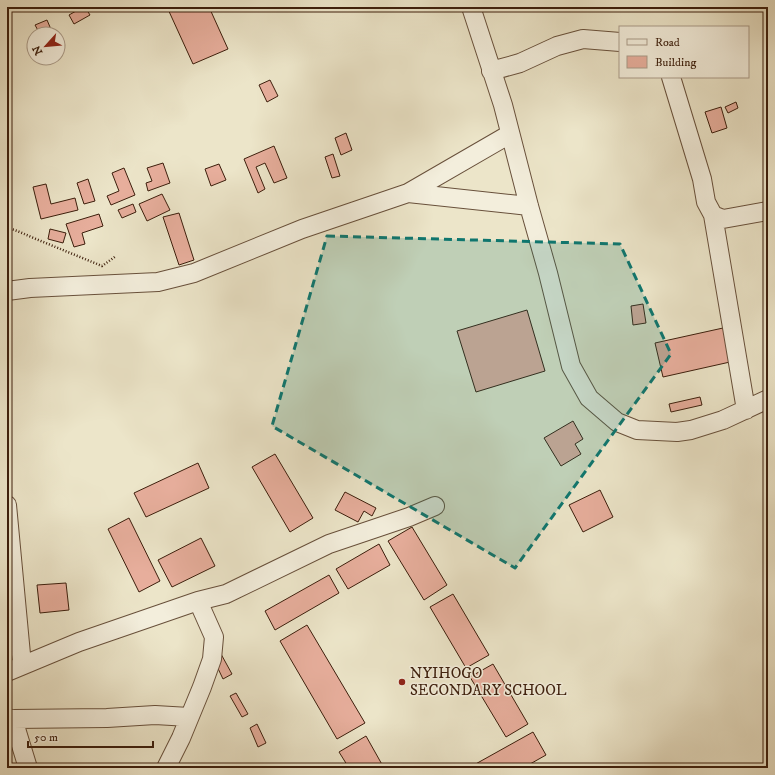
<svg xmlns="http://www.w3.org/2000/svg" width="775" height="775" viewBox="0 0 775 775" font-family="'IM FELL DW Pica',serif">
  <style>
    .building { fill: #e7ae9c; stroke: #3c1e0c }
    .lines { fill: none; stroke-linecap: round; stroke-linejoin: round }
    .minor-casing { stroke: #68503b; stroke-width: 20 }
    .path { stroke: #3c1e0c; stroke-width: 2.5; stroke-dasharray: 1 2; stroke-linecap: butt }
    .minor { stroke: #f3eedc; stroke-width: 18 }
    .marked { fill: #0f766e; fill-opacity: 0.2; stroke: #0f766e; stroke-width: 3; stroke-dasharray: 8 5; stroke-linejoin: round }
    .poi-dot { fill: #8f2418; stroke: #f3eedc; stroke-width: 1.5 }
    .labels { text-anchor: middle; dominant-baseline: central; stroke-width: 3; stroke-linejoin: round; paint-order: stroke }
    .poi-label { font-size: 15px; fill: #3c1e0c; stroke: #f3eedc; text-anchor: start }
  </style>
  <rect width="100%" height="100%" fill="#ece5c9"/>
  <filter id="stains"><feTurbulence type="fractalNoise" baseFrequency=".005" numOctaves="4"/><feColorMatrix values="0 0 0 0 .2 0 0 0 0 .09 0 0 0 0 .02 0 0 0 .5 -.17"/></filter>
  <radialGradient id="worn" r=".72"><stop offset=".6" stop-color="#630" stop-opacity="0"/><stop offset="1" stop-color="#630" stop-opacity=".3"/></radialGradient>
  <path class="building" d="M83,7H85L90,15L74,24L69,15Z
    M167,7H209L228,49L193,64Z
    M47,20L53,34H40L35,25Z
    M270,80L278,96L267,102L259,85Z
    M736,102L738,108L728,113L725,107Z
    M721,107L727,128L712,133L705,112Z
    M346,133L352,150L341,155L335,138Z
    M274,146L287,178L274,183L265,163L256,167L265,189L258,193L244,159Z
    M333,154L340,176L332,178L325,157Z
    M163,163L170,183L148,191L146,183L152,181L147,168Z
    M219,164L226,180L211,186L205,169Z
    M124,168L135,195L111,205L107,196L119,191L112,173Z
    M88,179L95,201L84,204L77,183Z
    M46,184L51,204L75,198L78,210L41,219L33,187Z
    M162,194L170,210L147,221L139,204Z
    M133,204L136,212L122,218L118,210Z
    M179,213L194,260L179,265L163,217Z
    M99,214L103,226L82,233L85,244L74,247L66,224Z
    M50,229L66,233L63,243L48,239Z
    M643,304L646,323L633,325L631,306Z
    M527,310L545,371L476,392L457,331Z
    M723,328L730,362L663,377L655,343Z
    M700,397L702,405L671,412L669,404Z
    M573,421L583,439L575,444L581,454L561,466L544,438Z
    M275,454L313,518L290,532L252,467Z
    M198,463L209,488L146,517L134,493Z
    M600,490L613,517L583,532L569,505Z
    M345,492L376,508L372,516L364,511L358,522L335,510Z
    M129,518L160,581L139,592L108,529Z
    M412,527L447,585L424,600L388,541Z
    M201,538L215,566L172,587L158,560Z
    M379,544L390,565L348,589L336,569Z
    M329,575L339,593L275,630L265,611Z
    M66,583L69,610L40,613L37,585Z
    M453,594L489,655L466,668L430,607Z
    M307,625L365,723L337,739L280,641Z
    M221,654L232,674L223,679L213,658Z
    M493,664L528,724L506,737L470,677Z
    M236,693L248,714L242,717L230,696Z
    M257,724L266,743L258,747L250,728Z
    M533,732L546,755L523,768H473L472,766Z
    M366,736L384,768H349L339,752Z"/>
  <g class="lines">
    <defs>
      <path id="minor" d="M471,7L503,105L529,206L548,273L571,366L589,398L617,422L637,430L677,432L691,430L723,420L768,399
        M491,71L520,63L557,46L583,39L620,42
        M671,77L702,179L706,202L713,215L723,219L768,211
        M408,193L529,206
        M713,215L746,410
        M7,291L30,288L158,282L194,273L302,229L408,193L510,134
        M7,505L22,665
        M7,672L79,642L198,601L226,594L329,544L409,517L435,506
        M7,718L13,719L107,718L155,715L189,717
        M13,719L28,768
        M166,768L181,738L202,687L212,659L214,637L198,601"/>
    </defs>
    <use href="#minor" class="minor-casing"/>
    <path class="path" d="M7,228C17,230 26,235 36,239C58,248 80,257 102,266L116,256"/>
    <use href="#minor" class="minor"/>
  </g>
  <path class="marked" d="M327,236L620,244L671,354L515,568L272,426Z"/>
  <circle class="poi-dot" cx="402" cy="682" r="4"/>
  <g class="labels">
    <g class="poi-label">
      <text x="410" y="673">NYIHOGO<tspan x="410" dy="17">SECONDARY SCHOOL</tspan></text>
    </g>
  </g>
  <rect width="775" height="775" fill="none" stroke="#ece5c9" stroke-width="24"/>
  <rect x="8" y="8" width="759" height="759" fill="none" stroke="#3c1e0c" stroke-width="2"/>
  <rect x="12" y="12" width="751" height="751" fill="none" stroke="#3c1e0c"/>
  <rect x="619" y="26" width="130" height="52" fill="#f3eedc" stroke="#aa9b89"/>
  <rect x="627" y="39" width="20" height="6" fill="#f3eedc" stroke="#aa9b89"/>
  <text x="655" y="46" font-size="12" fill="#3c1e0c">Road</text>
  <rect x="627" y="56" width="20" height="12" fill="#e7ae9c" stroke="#aa9b89"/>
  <text x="655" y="66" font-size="12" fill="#3c1e0c">Building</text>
  <g transform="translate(46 46) rotate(243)"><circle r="19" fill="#f3eedc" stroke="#aa9b89"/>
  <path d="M0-3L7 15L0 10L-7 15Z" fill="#8f2418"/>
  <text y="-6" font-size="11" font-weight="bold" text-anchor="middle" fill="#3c1e0c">N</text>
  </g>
  <path d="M28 741v6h125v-6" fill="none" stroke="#3c1e0c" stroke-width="2"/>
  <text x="34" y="741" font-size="12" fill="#3c1e0c" stroke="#f3eedc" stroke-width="3" paint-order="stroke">50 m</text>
  <rect width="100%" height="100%" filter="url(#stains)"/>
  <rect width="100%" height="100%" fill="url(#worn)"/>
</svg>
